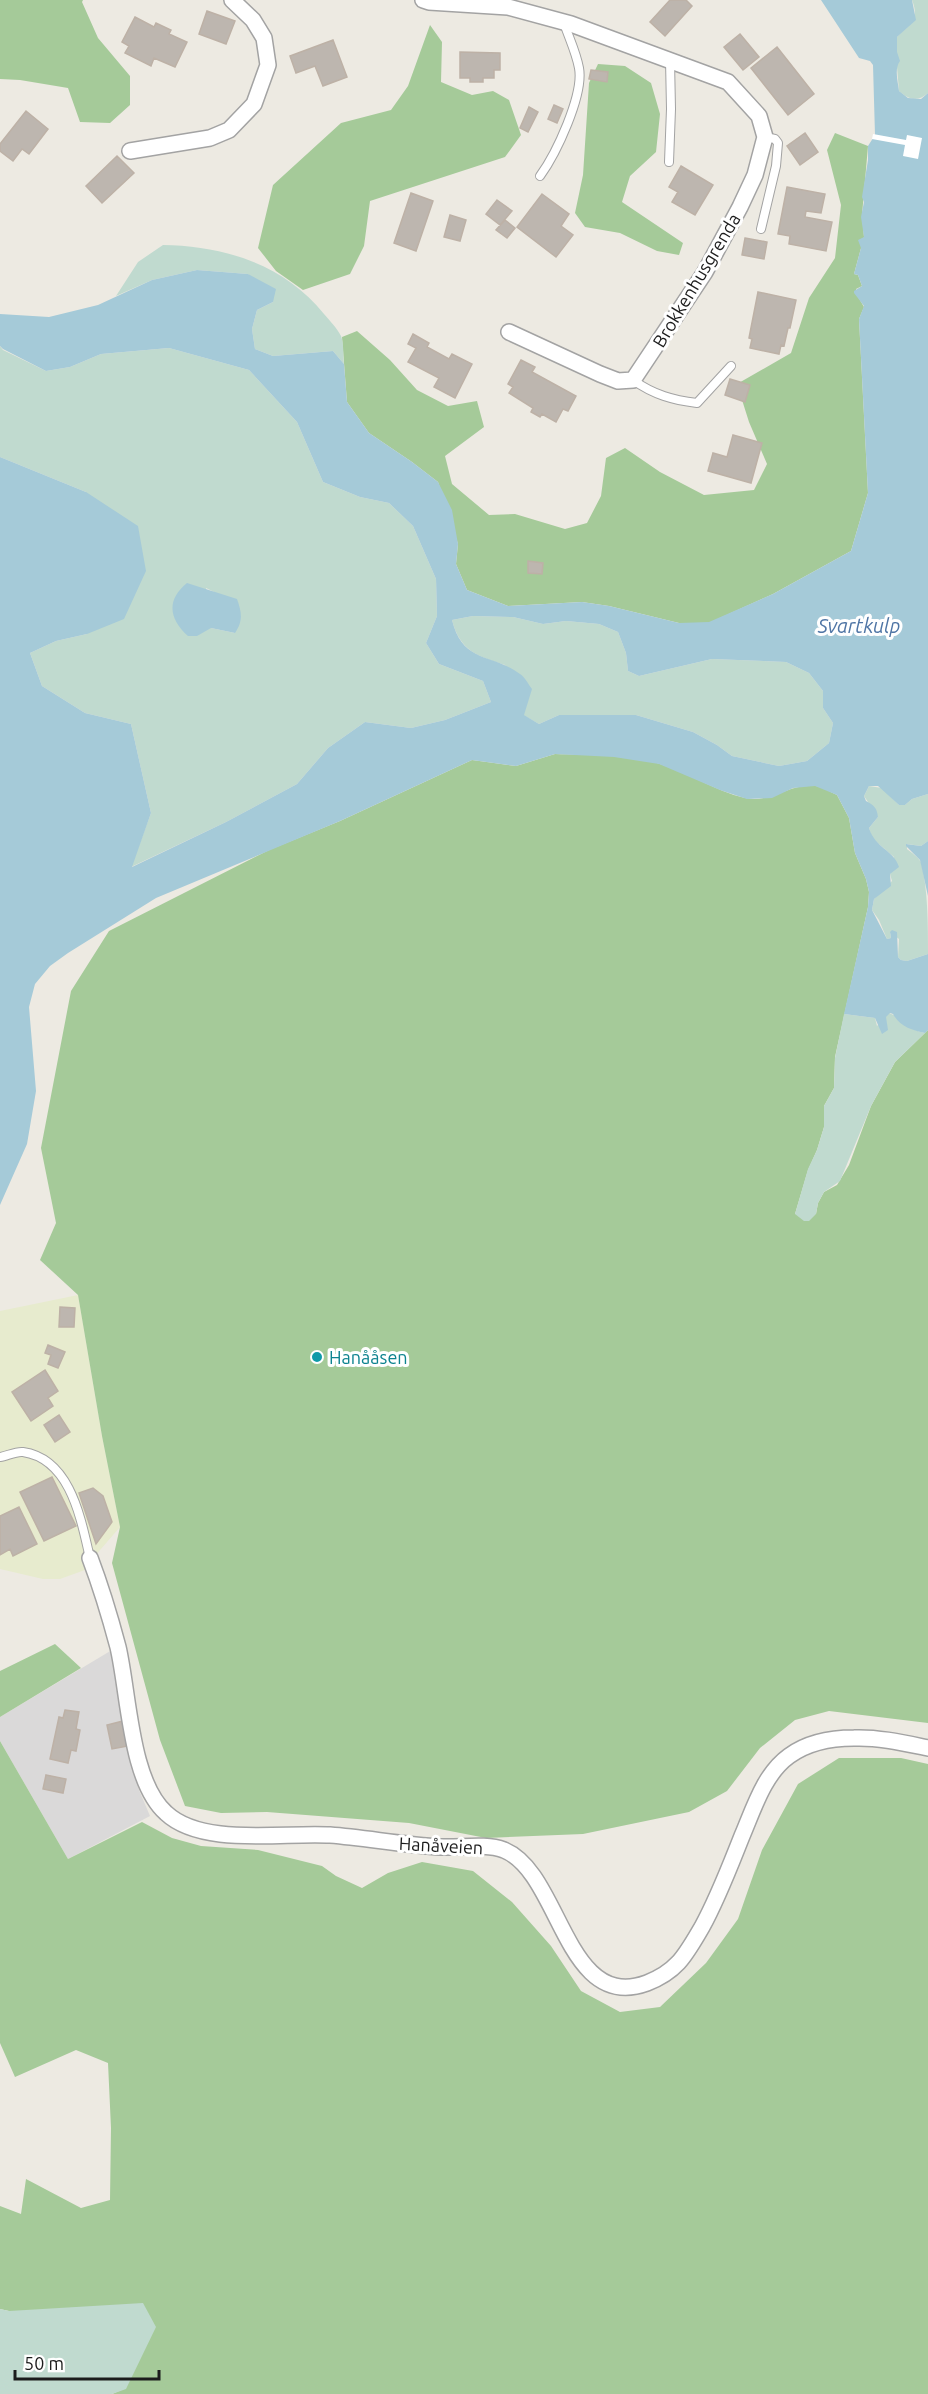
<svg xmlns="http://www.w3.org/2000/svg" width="928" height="2394" viewBox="0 0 928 2394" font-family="Ubuntu,sans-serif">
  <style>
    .residential { fill: #dad9d9 }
    .farmland { fill: #e7ebce }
    .forest { fill: #a5ca99 }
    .wetland { fill: #c0dacf; fill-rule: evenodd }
    .water { fill: #a5cad8; fill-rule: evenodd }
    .pier { fill: #fff }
    .building { fill: #bdb6af; stroke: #bdb1a6; stroke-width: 1.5 }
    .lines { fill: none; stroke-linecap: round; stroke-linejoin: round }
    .service-casing { stroke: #a3a3a3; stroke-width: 10 }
    .minor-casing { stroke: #a3a3a3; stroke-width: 18 }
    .service { stroke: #fff; stroke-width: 8 }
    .minor { stroke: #fff; stroke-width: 15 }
    .culture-dot { fill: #0f9aa8; stroke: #fff; stroke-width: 2 }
    .labels { text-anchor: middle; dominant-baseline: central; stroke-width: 6; stroke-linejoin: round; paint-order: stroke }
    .street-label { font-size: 18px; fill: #1c1c1c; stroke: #fff }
    .culture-label { font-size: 18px; fill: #0d838f; stroke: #fff; text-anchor: start }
    .water-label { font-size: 20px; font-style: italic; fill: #4f75a5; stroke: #fff }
  </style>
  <rect width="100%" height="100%" fill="#edeae2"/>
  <path class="residential" d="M112,1650L139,1790L150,1816L68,1859L0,1741V1717Z"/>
  <path class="farmland" d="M78,1295L102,1436L120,1527L94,1557L96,1566L60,1579H43L0,1569V1311Z"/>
  <path class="forest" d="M0,0H83L82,2L98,38L130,76V105L110,123L80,122L68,88L20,80L0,79Z
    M430,25L442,42L441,82L472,95L493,91L509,100L521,135L505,157L370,201L364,246L350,274L303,290L276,271L258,248L273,185L341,123L391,110L408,86Z
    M598,64L625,66L651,83L660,114L656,152L630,176L622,202L683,243L679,255L657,251L620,233L585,227L575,213L583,175L589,83Z
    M835,133L868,146L862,215L864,237L854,274L858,275L862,286L856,289L857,295L864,307L859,319L868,493L851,551L773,594L709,623H679L609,606L582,602L508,606L467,590L456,564L458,544L438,482L412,462L369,433L347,402L342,337L357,331L390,360L417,390L448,406L477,401L484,427L445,456L452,484L489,515L515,514L565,529L587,523L601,496L606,458L625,448L660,472L704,495L754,490L767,464L749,422L737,384L791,353L809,298L835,258L841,205L827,150Z
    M555,754C586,755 630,754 660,764C689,773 715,791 745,798C771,804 791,782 816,786C823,787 830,792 837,795L849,818L855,853L866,879L869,892L868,907L835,1057L834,1088L824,1106V1127L817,1150L808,1170L795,1214H816L818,1203L824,1192L837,1185L849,1165L871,1106L895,1062L928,1030V1723L829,1711L795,1720L760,1748L727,1791L689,1812L583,1834L486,1838L409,1823L267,1812L221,1813L185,1806L160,1740L112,1563L120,1527L102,1436L78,1295L40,1260L56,1223L41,1148L71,991L109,931L269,850L340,821L472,760L516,766Z
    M55,1644L81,1668L0,1717V1671Z
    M0,1741L68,1859L142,1822L172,1838L201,1846L258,1850L322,1866L336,1876L362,1888L388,1873L422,1862L473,1871L512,1902L551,1946L581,1991L620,2012L660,2007L706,1963L738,1919L762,1850L798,1784L839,1758H901L928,1764V2394H112L126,2388L9,2311L0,2309V2206L21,2214L26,2179L81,2208L110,2200L111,2128L108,2063L76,2050L15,2077L0,2043Z"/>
  <path class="wetland" d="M912,0H928V93C918,102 909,100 899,91L897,67V37C911,23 920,21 912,0Z
    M163,245C224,246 284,264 324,314C329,320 337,328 341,336C344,343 343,356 344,364L333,351L273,356L255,349L252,329L257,310L273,302L248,274L197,270L152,280L116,296L138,262Z
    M0,346L3,350L46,371L70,367L101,354L169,348L249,370L297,422L323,482L360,497L389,503L413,526L436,579L437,616L426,643L439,664L483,681L491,702L445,720L411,728L365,722L328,748L297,784L226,822L131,867L151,813L131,724L85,713L42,686L30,653L56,641L87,634L86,492L0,457ZM206,588L214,592L235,633L211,628Z
    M473,616L513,617L543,624L566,621L599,624L618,632L626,653L628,671L639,676L712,659L786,662L809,673L823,691V708L833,723L829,743L807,761L779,766L732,756L717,745L693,732L636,715H559L539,724L523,715L527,703L505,665C477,656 460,651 452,620Z
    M869,786L882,788L899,805H905L912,799L928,794V841L921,846L907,844V849C912,853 918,857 921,862C928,889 928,925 928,954L907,961L901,960L898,957L899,939L890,932L891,938L887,939L879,920L872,910L874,899L892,881L890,874L892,871L894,857L872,838L869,828L878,817L864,796Z
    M889,1013C905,1019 905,1029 925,1033L895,1062L871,1106L840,1181L824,1192L818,1203L816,1214L809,1221H804L795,1214L808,1169L817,1150L824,1127V1106L834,1088L835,1058L844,1014L875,1018L877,1026Z
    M143,2303L156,2327L126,2389L112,2394H0V2309L9,2311Z"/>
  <path class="water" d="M821,0H912L916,20L897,37V52L900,61C894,69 898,82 899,91L908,98L921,99L928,93V794L912,799L905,805H899L878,786H869L864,796L866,801C874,805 877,808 878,817L869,828C875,848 894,850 899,867L890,874L891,886L874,899L872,910L887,939L891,938L890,932L892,930L897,932L898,957L901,960L907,961L928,954V1030L925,1033C912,1030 900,1027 893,1014L890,1013L886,1017L888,1030L882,1034L875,1018L844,1014L868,907L869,892L866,879L855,853L849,818L837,795L815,786L793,788L772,798L747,799L720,790L659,764L614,757L555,754L516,766L472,760L340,821L156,898L68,953L50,966L35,984L29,1007L36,1091L27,1144L0,1205V457L86,492L138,526L146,571L124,619L87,634L56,641L30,653L42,686L85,713L131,724L151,813L132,867L226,822L297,784L328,748L365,722L411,728L445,720L491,702L483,681L439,664L426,643L437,616L436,579L413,526L389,503L360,497L323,482L297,422L249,370L169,348L101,354L70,367L46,371L3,349L0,346V314L49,317L98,305L152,280L197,270L248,274L276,289L273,302L257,310L252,329L255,349L273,356L333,351L344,364L347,402L369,433L412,462L438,482L452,510L458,544L456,564L467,590L508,606L582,602L609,606L679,623L709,622L773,594L851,551L868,493L859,319L864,306L854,293V291L862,286L858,275L854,274L861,248L858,240L864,237L861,217L864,202L862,197L868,160V146L875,135L873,65L870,61L859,58ZM473,616L513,617L543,624L566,621L599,624L618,632L626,653L628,671L639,676L712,659L786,662L809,673L823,691V708L833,723L829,743L807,761L779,766L732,756L717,745L693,732L636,715H559L539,724L524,715L532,689C528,684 525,677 520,674C492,653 463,664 452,620Z
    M187,583L237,599C242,613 243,621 235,633L211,628L197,636H188C169,619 166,600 187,583Z
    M928,841V896L920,860L906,846V844L921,846Z"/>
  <path class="pier" d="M873,134L906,140L907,135L922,138L918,159L903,156L905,145L872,139Z"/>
  <path class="building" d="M670,0H686L692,6L665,36L650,22Z
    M207,11L235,21L226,44L199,34Z
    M135,17L154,27L156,23L171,30L169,34L187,42L175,67L154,58L151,66L125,53L129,46L122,42Z
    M740,34L759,57L743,70L724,47Z
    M333,40L347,77L323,86L315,66L296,73L290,56Z
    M777,47L814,94L788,115L751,68Z
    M460,52L500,53V70H494V78H483V82H470V78H460Z
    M591,70L608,72L607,82L589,79Z
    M554,105L563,109L557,123L548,119Z
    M529,107L538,112L528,132L520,128Z
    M26,111L48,129L29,154L22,149L13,161L0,151V144Z
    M805,133L818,152L800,165L787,146Z
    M117,156L134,173L102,203L86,186Z
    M681,166L713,185L695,215L672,202L678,192L669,187Z
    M787,187L825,194L821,213L806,211L805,217L832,222L826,251L789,244L790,236L778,234Z
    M411,193L433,201L416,251L394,243Z
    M542,194L569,214L561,226L573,235L556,257L517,227Z
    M497,200L512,211L500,225L486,214Z
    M450,215L466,220L460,241L444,237Z
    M505,220L515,228L507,238L496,230Z
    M745,238L767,242L764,259L742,255Z
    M758,292L796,300L790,328H788L784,346L781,345L779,354L750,348L752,339L749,338Z
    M413,334L429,343L427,347L449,359L452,354L472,364L455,398L434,387L439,378L408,362L416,348L408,344Z
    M521,360L535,367L532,372L576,396L568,411L563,409L556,422L542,414L540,417L531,412L533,408L509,393L513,387L508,384Z
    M730,379L750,385L745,402L725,395Z
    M733,435L762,443L751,483L708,471L713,453L727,457Z
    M528,561L543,563L542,574L528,573Z
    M60,1307L75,1308L74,1327H59Z
    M48,1345L65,1352L58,1368L48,1364L51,1355L45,1353Z
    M45,1370L58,1391L48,1398L53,1406L31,1421L12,1392Z
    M59,1415L70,1432L55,1442L44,1425Z
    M52,1477L76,1526L44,1541L20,1492Z
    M93,1488L103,1496L112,1522L96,1544L79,1493Z
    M19,1507L37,1544L13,1556L10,1549L0,1555V1516Z
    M65,1710L79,1712L76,1729L80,1730L76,1751L71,1750L68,1763L50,1759L59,1717L63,1718Z
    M123,1721L128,1746L112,1749L107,1725Z
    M46,1775L66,1779L63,1793L43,1789Z"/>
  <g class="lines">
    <defs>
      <path id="service" d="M669,162L671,109L670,60
        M540,176C556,154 584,95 579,68C576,52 569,38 564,23
        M761,229L776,166L778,143L775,139L765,137
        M633,380C654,395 673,400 697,403L731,366
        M0,1457C7,1456 16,1451 23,1452C71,1459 81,1520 90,1558"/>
      <path id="minor" d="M423,0L429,2L508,7L571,24L728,82L759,116L765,137L755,175L740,207L705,272L633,380L618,381L600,374L509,332
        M130,151L210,138L229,130L254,104L268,65L264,38L253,20L232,0
        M90,1558C101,1587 110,1617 118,1647C129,1694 130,1781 166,1813C202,1847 283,1832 330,1835C367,1838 404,1845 441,1847C461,1848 485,1843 504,1850C561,1873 565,2013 647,1983C678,1971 686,1954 702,1927C718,1898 730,1866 742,1836C754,1808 764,1774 789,1756C808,1742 830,1738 854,1738C878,1737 904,1743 928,1748"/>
    </defs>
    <use href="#service" class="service-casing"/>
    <use href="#minor" class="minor-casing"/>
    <use href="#service" class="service"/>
    <use href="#minor" class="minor"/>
  </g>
  <circle class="culture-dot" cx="317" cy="1357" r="6"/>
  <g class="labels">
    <g class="street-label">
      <text transform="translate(696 280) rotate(-59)">Brokkenhusgrenda</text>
      <text transform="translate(441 1845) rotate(3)">Hanåveien</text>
    </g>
    <g class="culture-label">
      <text x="329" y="1357">Hanååsen</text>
    </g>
    <g class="water-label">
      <text x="859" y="625">Svartkulp</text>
    </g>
  </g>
  <path d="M15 2370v9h144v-9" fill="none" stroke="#1c1c1c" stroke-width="3"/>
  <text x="24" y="2370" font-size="18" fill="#1c1c1c" stroke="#ffffff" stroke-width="4.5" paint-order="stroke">50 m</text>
</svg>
